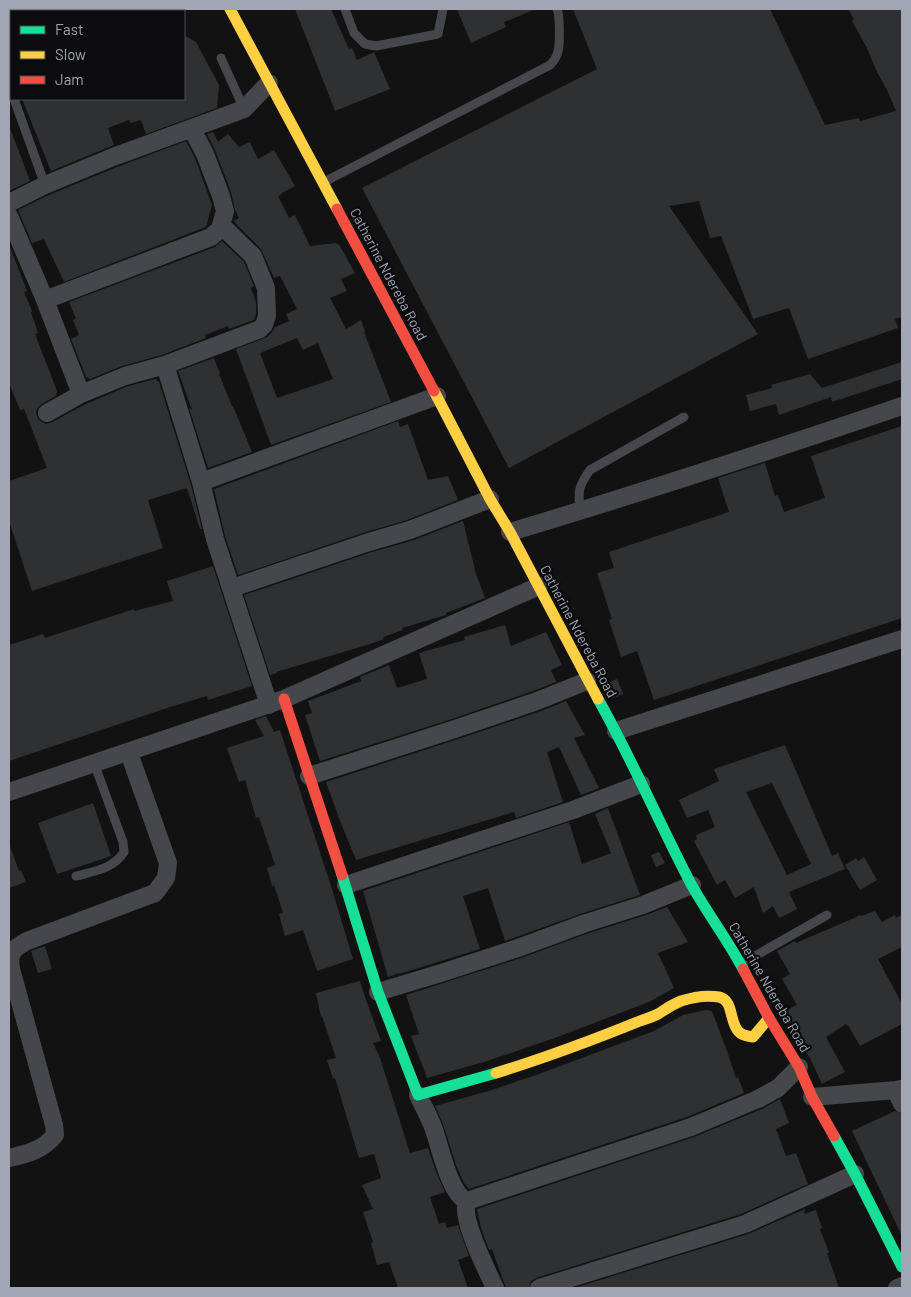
<svg xmlns="http://www.w3.org/2000/svg" width="911" height="1297" viewBox="0 0 911 1297" font-family="Barlow,sans-serif">
  <style>
    .building { fill: #2f3032; fill-rule: evenodd }
    .lines { fill: none; stroke-linecap: round; stroke-linejoin: round }
    .lane { stroke: #46474b; stroke-width: 9 }
    .street { stroke: #46474b; stroke-width: 18 }
    .fast { stroke: #16e098; stroke-width: 11 }
    .slow { stroke: #ffcf43; stroke-width: 11 }
    .jam { stroke: #f24e42; stroke-width: 11 }
    .labels { text-anchor: middle; dominant-baseline: central; stroke-width: 4.5; stroke-linejoin: round; paint-order: stroke }
    .street-label { font-size: 14px; fill: #a1a6b5; stroke: #0c0c0e }
  </style>
  <rect width="100%" height="100%" fill="#121212"/>
  <path class="building" d="M295,9H331L349,49L352,48L357,60L374,52L390,89L335,111Z
    M457,9H536L504,22L506,27L471,43Z
    M573,9H770L825,125L859,118L860,121L896,111L887,90L876,70L867,48L852,21L854,19L848,9H902V317L895,319L898,328L808,359L789,308L753,319L721,236L710,238L699,201L669,206L758,334L509,468L362,188L597,69Z
    M184,35L196,42L219,85L217,108L146,134L141,120L131,123L129,120L108,128L114,145L51,171L22,99H184Z
    M9,128H10L30,181L9,191Z
    M213,132L218,142L228,134L239,147L250,142L258,159L274,150L295,186L282,193V194L278,196L289,218L295,215L310,246L336,243L340,246L355,273L341,279L347,291L330,298L346,329L361,320L365,331L364,332L391,402L271,445L236,349L267,337L272,332L275,327L289,321L286,314L297,309L280,276L274,278L261,249L237,225L234,221L239,218L235,210L231,192L215,150L207,134ZM297,338L303,350L318,343L333,379L277,398L260,353Z
    M186,141L195,158L212,205L206,227L64,282L44,239L32,243L18,210L49,195L117,167Z
    M222,241L244,262L254,286L251,288L256,302V314L254,320L229,329L228,326L205,335L206,338L162,355L122,366L90,379L86,377L71,339L79,335L73,320L76,319L69,302L215,247Z
    M10,247L27,291L24,292L32,311L31,312L38,333L35,334L57,391L56,396L42,404L38,407L36,412L38,419L42,422L46,424L52,422L86,404L128,386L155,379L159,382L191,485L202,529H200L187,488L148,500L163,548L32,591L9,521V481L47,468L24,409L20,410L9,383Z
    M214,358L220,374H219L232,406H233L252,452L208,468L189,408L192,410L178,371Z
    M902,362V379L832,402L831,397L779,415L776,404L750,411L746,395L772,388L771,385L810,374L822,388Z
    M398,421L400,427L408,424L428,480L448,476L458,500L407,520L366,532L238,575L225,536L214,489Z
    M902,426V618L654,700L637,651L621,657L609,620L612,619L597,573L614,568L609,552L729,512L718,478L765,463L775,496L778,495L784,512L825,498L811,456Z
    M463,521L476,574L485,598L446,613V615L402,628L403,630L383,637L384,639L367,645L276,672L277,673L270,675L244,595L372,552L414,540Z
    M213,566L252,686L208,700L207,696L164,709L9,761V645L43,634L45,638L134,609V611L173,601L167,581Z
    M505,625L511,646L546,632L562,665L551,670L556,682L533,691L452,719L320,761L305,715L312,713L308,701L361,681L360,677L389,665L397,688L427,679L419,653L465,640L464,637Z
    M617,679L623,694L614,698L606,684Z
    M566,701L585,735L574,738L599,788L581,795L559,747L547,752L563,802L516,818L514,812L356,860L340,821L326,782L458,739L541,711Z
    M266,716L274,732L280,730L332,889L353,959L317,971L303,930L285,936L279,914L283,913L274,885L272,886L267,868L275,865L259,817L256,818L245,780L239,782L227,748L264,736L255,720Z
    M785,745L832,856L838,853L845,869L789,892L797,909L779,918L773,906L763,913L754,887L735,898L725,880L717,885L694,841L697,839L696,835L715,827L708,810L687,818L679,800L719,781L714,769ZM772,783L811,864L787,875L746,792Z
    M93,803L111,856L57,874L38,823Z
    M608,808L640,895L583,913L505,941L488,888L463,896L480,949L399,974V973L388,977L363,891L569,822L582,864L611,853L595,814Z
    M10,846L19,871L21,870L26,882L9,888V847Z
    M659,852L665,863L656,867L651,855Z
    M864,857L877,880L860,890L845,865L856,858L858,861Z
    M667,907L688,942L658,953L674,988L649,1002L552,1039L484,1062L427,1078L411,1036L419,1034L406,995L521,958L589,933L646,915Z
    M875,911L882,922L895,915L896,918L902,915V947L878,959L902,1004V1024L860,1046L848,1025L847,1026L846,1024L826,1037L845,1072L822,1084L811,1060L782,1012L797,1005L782,979L790,974L777,951L795,941L796,943L861,915V916Z
    M45,946L52,969L38,973L31,951Z
    M360,981L365,997L381,1041L373,1043L380,1058L410,1153L428,1148L436,1172L445,1192L430,1197L439,1224L445,1222L447,1228L458,1225L469,1256L458,1260L468,1288H398L389,1262L377,1265L371,1243L373,1242L363,1212L373,1209L362,1185L381,1178L374,1154L359,1158L335,1078L333,1079L327,1060L336,1058L322,1016L321,1017L316,993Z
    M706,1010L712,1011L727,1051L736,1078L738,1077L744,1093L687,1117L469,1189L464,1183L456,1165L443,1124L435,1106L492,1090L539,1074L654,1031L683,1015Z
    M780,1099L789,1123L776,1129L786,1156L796,1153L808,1184L741,1214L536,1278L531,1281L529,1288H506L492,1249L489,1250L481,1228L477,1209L694,1137L762,1109Z
    M895,1111L902,1114V1236L852,1131Z
    M805,1209L804,1214L816,1210L822,1228L820,1229L829,1253H827L839,1288H574L748,1234Z"/>
  <g class="lines">
    <path class="lane" d="M345,9L354,33L365,44L376,46L438,34L443,9
      M221,58L244,109
      M14,99L45,185
      M324,182L550,65C554,61 557,57 558,51C560,45 560,14 557,9
      M580,511C578,491 578,487 590,470L684,417
      M76,876C95,871 113,869 124,852L123,842L94,763
      M741,964L827,915"/>
    <path class="street" d="M9,203L45,185L113,157L244,109L269,83
      M9,216L45,300L81,394L125,376L165,365L201,482
      M45,300L211,237L220,229L225,211L221,196L205,154L192,129
      M165,365L260,329L264,325L267,316L266,288L253,256L221,225
      M47,413L81,394
      M510,532C641,493 772,450 902,406
      M232,588L369,542L410,530L490,499
      M269,705L215,539L201,482L437,396
      M616,731L902,639
      M309,776L455,729L537,701L587,681
      M9,792L284,699L539,586
      M346,885L573,810L641,784
      M378,992L441,973L518,948L586,923L643,905L692,885
      M896,1090L902,1104
      M418,1095C423,1106 429,1116 433,1127C440,1145 449,1194 467,1201L691,1127L758,1099L778,1088L799,1067
      M812,1097L896,1090L902,1089
      M9,1158C27,1154 43,1150 55,1135L54,1125L11,969C8,953 14,948 27,941L155,893L166,878L168,863L129,753
      M467,1201C460,1219 487,1270 495,1288
      M539,1288L745,1224L855,1174
      M897,1288L902,1286"/>
    <path class="fast" d="M125,11L132,9
      M9,52L11,51
      M598,699C632,759 659,823 691,884C707,913 728,940 743,969
      M342,875L378,992L418,1095L496,1073
      M834,1136L855,1174L902,1267"/>
    <path class="slow" d="M230,9L337,209
      M434,391L490,499L510,532L598,699
      M496,1073C545,1058 593,1040 640,1021C646,1019 652,1017 658,1014C666,1009 673,1004 681,1001C693,997 707,995 719,997C734,1000 729,1023 739,1032C743,1036 748,1036 753,1037L769,1018"/>
    <path class="jam" d="M20,11L27,9
      M337,209L434,391
      M284,699L342,875
      M743,969L769,1018L799,1067L812,1097L834,1136"/>
  </g>
  <g class="labels">
    <g class="street-label">
      <text transform="translate(389 274) rotate(62)">Catherine Ndereba Road</text>
      <text transform="translate(579 631) rotate(62)">Catherine Ndereba Road</text>
      <text transform="translate(770 987) rotate(60)">Catherine Ndereba Road</text>
    </g>
  </g>
  <rect width="911" height="1297" fill="none" stroke="#a1a6b5" stroke-width="20"/>
  <rect x="10" y="10" width="175" height="90" fill="#0c0c0e" stroke="#484a51"/>
  <rect x="20" y="26" width="25" height="8" fill="#16e098" stroke="#484a51"/>
  <text x="55" y="35" font-size="15" fill="#a1a6b5">Fast</text>
  <rect x="20" y="51" width="25" height="8" fill="#ffcf43" stroke="#484a51"/>
  <text x="55" y="60" font-size="15" fill="#a1a6b5">Slow</text>
  <rect x="20" y="76" width="25" height="8" fill="#f24e42" stroke="#484a51"/>
  <text x="55" y="85" font-size="15" fill="#a1a6b5">Jam</text>
</svg>
